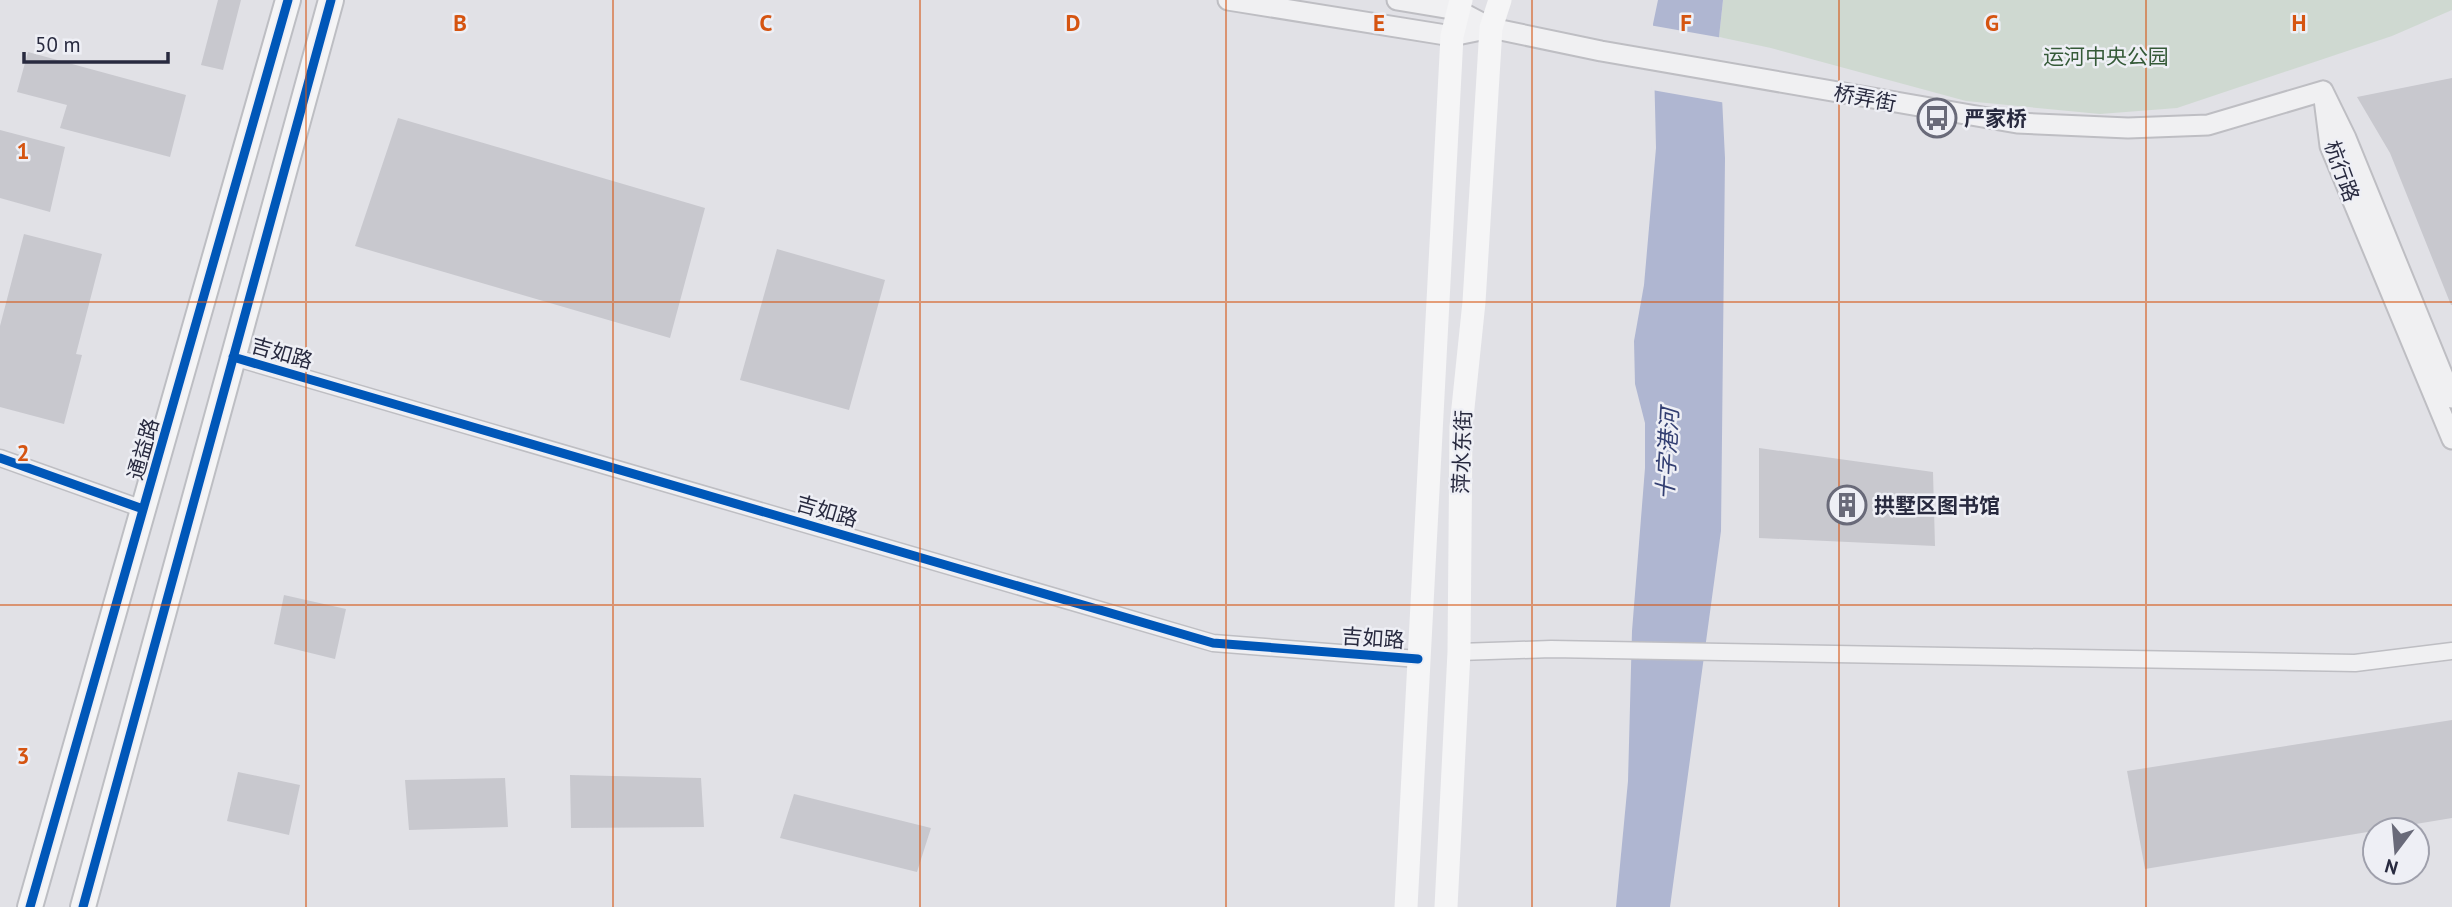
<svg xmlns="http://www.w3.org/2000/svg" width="2452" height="907" viewBox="0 0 2452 907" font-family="'PT Sans','Noto Sans SC',sans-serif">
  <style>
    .green { fill: #cfd9d1 }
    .water { fill: #afb6d1 }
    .pier { fill: #e1e1e6 }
    .building { fill: #c8c8ce }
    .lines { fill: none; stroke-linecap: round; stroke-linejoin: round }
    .minor-casing { stroke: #bebec3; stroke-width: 19 }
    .tertiary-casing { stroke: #bebec3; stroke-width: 23 }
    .primary-casing { stroke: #bdbec3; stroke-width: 28 }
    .minor { stroke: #f0f0f2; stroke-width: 16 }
    .tertiary { stroke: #f0f0f2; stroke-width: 19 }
    .secondary { stroke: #f5f5f6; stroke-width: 23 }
    .primary { stroke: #f5f5f6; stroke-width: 24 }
    .cycleway-casing { stroke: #eeeff5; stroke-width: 13 }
    .cycleway { stroke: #0057b8; stroke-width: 9 }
    .grid { fill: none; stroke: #d55411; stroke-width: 2; stroke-opacity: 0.55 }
    .labels { text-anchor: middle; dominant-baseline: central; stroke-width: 5; stroke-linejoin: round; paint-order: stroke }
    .park-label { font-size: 21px; fill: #355a38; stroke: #eeeff5 }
    .street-label { font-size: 21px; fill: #282a3f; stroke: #eeeff5 }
    .poi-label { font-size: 21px; font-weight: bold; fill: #282a3f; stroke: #eeeff5; text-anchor: start }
    .water-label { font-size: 23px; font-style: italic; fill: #333f72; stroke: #eeeff5 }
    .grid-label { font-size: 23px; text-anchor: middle; font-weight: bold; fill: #d55411; stroke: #eeeff5; stroke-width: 5; stroke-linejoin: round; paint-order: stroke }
  </style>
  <rect width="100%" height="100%" fill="#e1e1e6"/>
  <path class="green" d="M1723,0H2452V10L2392,36L2177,108L2100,114L1966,101L1771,48L1719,37Z"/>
  <path class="water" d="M1658,0H1723L1719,37L1725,158L1721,531L1670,907H1616L1628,781L1632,631L1645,468V423L1635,384L1634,341L1644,285L1656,148L1653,24Z"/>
  <path class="pier" d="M1649,25L1723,38L1726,103L1652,90Z"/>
  <path class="building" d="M218,0H241L223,70L201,65Z
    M28,52L186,95L170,157L60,128L67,105L17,92Z
    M2452,78V305H2451L2390,153L2357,97Z
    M398,118L705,208L670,338L355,246Z
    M0,130L65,147L50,212L0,198Z
    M24,234L102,254L76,354L82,355L64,424L0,407V326Z
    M777,249L885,280L849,410L740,380Z
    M1759,448L1933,472L1935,546L1759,538Z
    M284,595L346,609L335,659L274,644Z
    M2452,720V818L2145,869L2127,771Z
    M238,772L300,785L289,835L227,821Z
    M570,775L701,778L704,827L571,828Z
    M505,778L508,827L409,830L405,780Z
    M794,794L931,828L917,872L780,838Z"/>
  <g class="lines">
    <defs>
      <path id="minor" d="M233,357L1213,643L1418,659
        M0,458L143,509
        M1459,652L1551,649L2355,663L2452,651"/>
      <path id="tertiary" d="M1228,0L1452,36L1491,28
        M1397,0L1457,10L1491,28L1601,51L2017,123L2128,128L2208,125L2323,91
        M2452,398L2346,138L2323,91L2330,146L2452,439"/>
      <path id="primary" d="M30,907L288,0
        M83,907L331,0"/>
    </defs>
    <use href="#minor" class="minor-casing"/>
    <use href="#tertiary" class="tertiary-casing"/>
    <use href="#primary" class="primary-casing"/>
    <use href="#minor" class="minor"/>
    <use href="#tertiary" class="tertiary"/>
    <path class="secondary" d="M1406,907L1452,36L1461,0
      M1446,907L1459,652L1461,427L1474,302L1491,28L1500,0"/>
    <use href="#primary" class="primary"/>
    <defs>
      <path id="cycleway" d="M233,357L1213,643L1418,659
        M0,458L143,509
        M30,907L288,0
        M83,907L331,0"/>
    </defs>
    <use href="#cycleway" class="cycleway-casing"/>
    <use href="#cycleway" class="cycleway"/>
  </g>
  <path class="grid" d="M306,0V907M613,0V907M920,0V907M1226,0V907M1532,0V907M1839,0V907M2146,0V907M0,302H2452M0,605H2452"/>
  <defs>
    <symbol id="bus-ring" viewBox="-11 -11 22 22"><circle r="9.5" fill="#eeeff5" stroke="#696a79" stroke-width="1.5"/><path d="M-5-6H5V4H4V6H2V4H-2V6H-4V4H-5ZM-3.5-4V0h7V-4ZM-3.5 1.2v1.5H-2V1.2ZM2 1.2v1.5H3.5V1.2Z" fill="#696a79"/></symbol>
    <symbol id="building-ring" viewBox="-11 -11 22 22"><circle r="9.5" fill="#eeeff5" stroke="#696a79" stroke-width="1.5"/><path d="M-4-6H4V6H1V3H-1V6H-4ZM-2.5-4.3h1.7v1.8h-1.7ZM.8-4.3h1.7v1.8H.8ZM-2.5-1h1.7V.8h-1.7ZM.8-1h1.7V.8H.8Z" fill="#696a79"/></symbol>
  </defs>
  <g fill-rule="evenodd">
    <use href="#bus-ring" x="1915" y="96" width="44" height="44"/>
    <use href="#building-ring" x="1825" y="483" width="44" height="44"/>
  </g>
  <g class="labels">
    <g class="park-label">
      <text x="2106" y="56">运河中央公园</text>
    </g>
    <g class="street-label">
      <text transform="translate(1865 98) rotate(11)">桥弄街</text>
      <text transform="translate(2342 171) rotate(70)">杭行路</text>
      <text transform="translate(282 353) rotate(16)">吉如路</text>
      <text transform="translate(143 449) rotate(-74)">通益路</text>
      <text transform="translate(1462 452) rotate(-88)">萍水东街</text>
      <text transform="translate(827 511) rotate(16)">吉如路</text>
      <text transform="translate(1373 638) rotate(4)">吉如路</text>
    </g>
    <g class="poi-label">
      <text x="1964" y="118">严家桥</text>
      <text x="1874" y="505">拱墅区图书馆</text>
    </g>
    <g class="water-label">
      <text transform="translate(1667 454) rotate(-87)">十字港河</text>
    </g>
  </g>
  <g class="grid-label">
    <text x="460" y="31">B</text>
    <text x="766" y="31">C</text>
    <text x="1073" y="31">D</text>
    <text x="1379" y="31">E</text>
    <text x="1686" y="31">F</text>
    <text x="1992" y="31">G</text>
    <text x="2299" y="31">H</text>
    <text x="23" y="159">1</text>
    <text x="23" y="461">2</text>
    <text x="23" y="764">3</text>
  </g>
  <g transform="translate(2396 851) rotate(196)"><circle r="33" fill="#eeeff5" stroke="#9fa0ac" stroke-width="2"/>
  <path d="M0-5L12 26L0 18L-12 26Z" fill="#696a79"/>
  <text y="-10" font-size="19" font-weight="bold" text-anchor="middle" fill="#282a3f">N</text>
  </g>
  <path d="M24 52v10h144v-10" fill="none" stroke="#282a3f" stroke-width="3.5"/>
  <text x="35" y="52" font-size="21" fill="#282a3f" stroke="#eeeff5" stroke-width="5" paint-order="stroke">50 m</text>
</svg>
